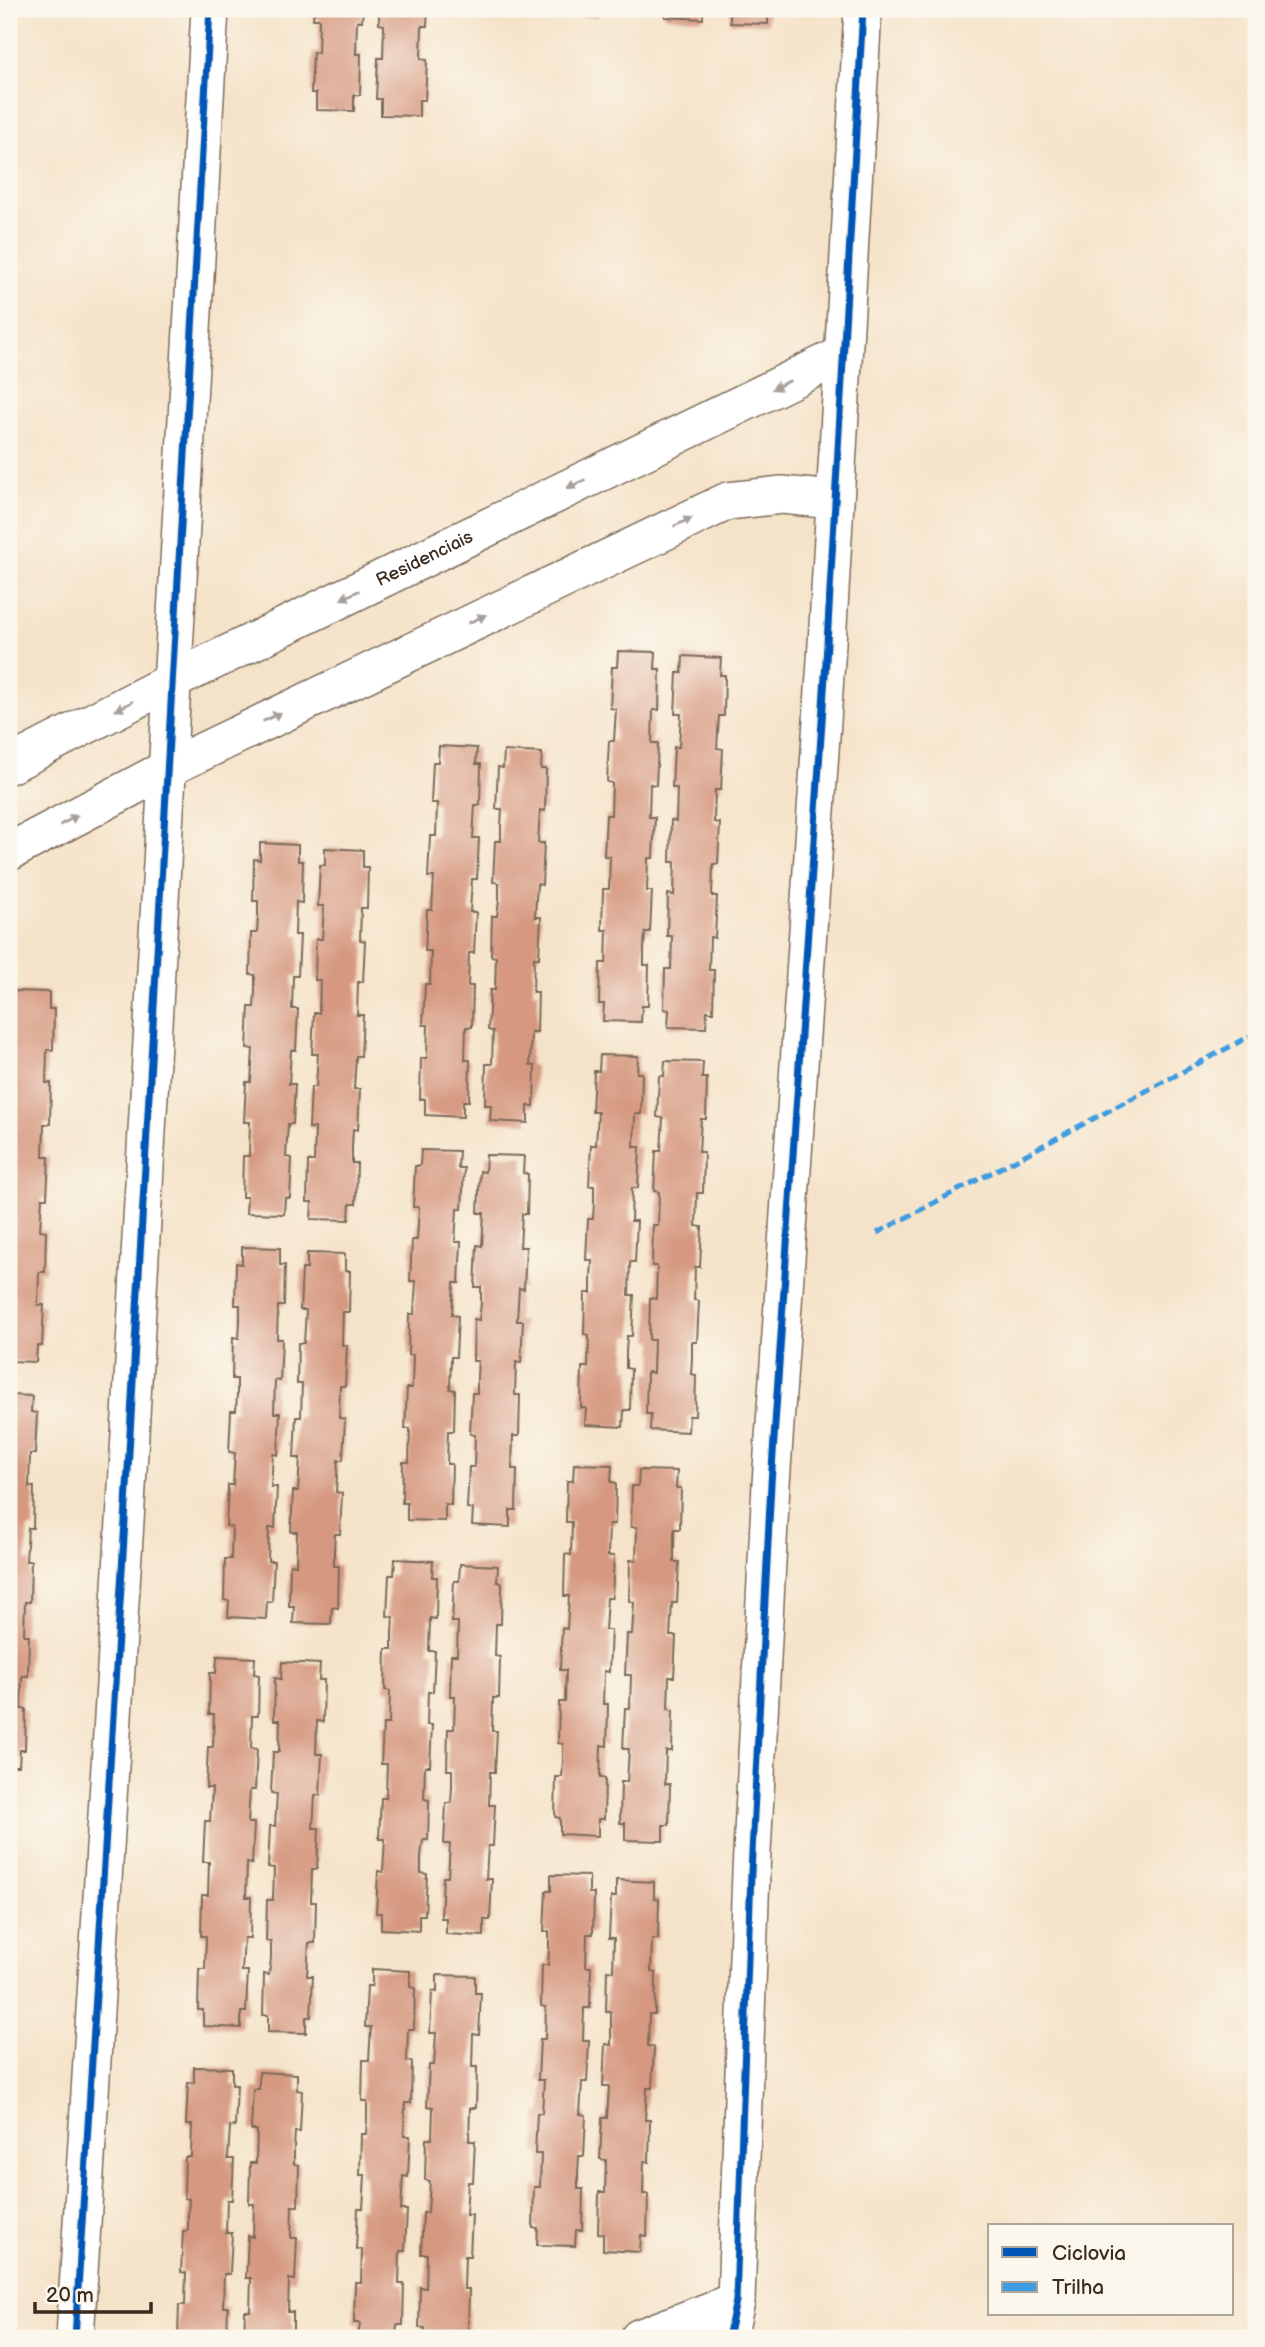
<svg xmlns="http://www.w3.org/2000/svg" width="1265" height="2347" viewBox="0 0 1265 2347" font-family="'Balsamiq Sans',sans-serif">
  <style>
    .building { fill: #d69880 }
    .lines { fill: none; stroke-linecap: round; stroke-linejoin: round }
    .street-casing { stroke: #7c6b5a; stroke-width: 40 }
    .street { stroke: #fff; stroke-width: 37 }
    .quiet { stroke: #3f9ce0; stroke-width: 5; stroke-dasharray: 10 5; stroke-linecap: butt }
    .cycleway-casing { stroke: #fbf7ec; stroke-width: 11 }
    .cycleway { stroke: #0057b8; stroke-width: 7 }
    .oneway { fill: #a79f9a }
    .labels { text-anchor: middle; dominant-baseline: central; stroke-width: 5; stroke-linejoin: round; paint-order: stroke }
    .street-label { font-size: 18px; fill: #3b2a1e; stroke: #fbf7ec }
  </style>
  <rect width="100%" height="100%" fill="#fbf7ec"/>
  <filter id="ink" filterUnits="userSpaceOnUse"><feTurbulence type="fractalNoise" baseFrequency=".0143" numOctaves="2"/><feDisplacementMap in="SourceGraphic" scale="14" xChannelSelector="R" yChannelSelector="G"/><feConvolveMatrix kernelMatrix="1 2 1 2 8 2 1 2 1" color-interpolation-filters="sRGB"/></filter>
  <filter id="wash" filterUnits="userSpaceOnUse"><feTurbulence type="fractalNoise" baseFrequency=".00686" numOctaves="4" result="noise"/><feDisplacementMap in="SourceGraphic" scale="28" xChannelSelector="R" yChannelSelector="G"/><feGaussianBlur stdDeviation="1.57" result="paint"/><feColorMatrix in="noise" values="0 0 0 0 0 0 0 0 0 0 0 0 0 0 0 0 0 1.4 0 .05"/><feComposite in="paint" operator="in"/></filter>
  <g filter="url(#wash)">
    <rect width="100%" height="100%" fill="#f5e3c9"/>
    <g id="blocks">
      <path class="building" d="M314,9H363L362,21H357L356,54H361L360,95H354V111L316,110V93H311L313,52L318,53L319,19H313Z
        M379,9H428L427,26H422L421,59L427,60L425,100H419V116L381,115V99H376L378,58H383L384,25L379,24Z
        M560,9H598V17L560,15Z
        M665,9H703V19L665,17Z
        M730,9H768V24L730,23Z
        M618,651L656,652L655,669H660L659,710H653L652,743H658L656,785L650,784L649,817H655L653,858H648L647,891H652L650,932H645L644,948V965H649L648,1006H642L641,1022L603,1021L604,1004H599L600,963H606L607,930H602L603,889H609L610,856H604L606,815H611L612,783L607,782L609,741H614L616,709L610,708L612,667H617Z
        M683,656L721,658L720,675H725L724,716H719L717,748L723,749L721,790H715L714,822L720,823L718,864H713L712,896H717L715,938L710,937L709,970H714L713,1012L707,1011L706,1028L668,1027L669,1010L664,1009L665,969H671L672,936H667L668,894L674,895L675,862H670L671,820L676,821L677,788H672L674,747H679L681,714H675L677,673H682Z
        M439,746L477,748L476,764H481L480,805H475L473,838H479L477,879H472L470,912H476L474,953H469L468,986H473L472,1027H466L465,1060H470L469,1101H463V1117L425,1115V1099H420L421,1058H427L428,1025H423L425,984H430L431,951H425L427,910H432L434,877H428L430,836H436L437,803H431L433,762H438Z
        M504,751L542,753L541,769H546L545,811L540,810L538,843H544L542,885L537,884L535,917H541L539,958H534L533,992H538L537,1032H531L530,1065L535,1066L534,1106H528V1123L490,1121L491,1105H485L486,1064H492L493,1031L488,1030L490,990H495L496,957L491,956L492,916H497L499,900V883L493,882L495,841H501V825L502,809H496L498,767L503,768Z
        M260,843L298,845V861H303L302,903L296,902L295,935H300L298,976H293L292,1009H298L296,1050H291L289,1084H295L293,1124H288L286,1157L292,1158L290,1198H285L284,1214L246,1213L247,1197H242L243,1156H249L250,1122H244L246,1082H251L253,1049L247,1048L249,1007H254L255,992V975L250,974L251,933H257L258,917V901H253L254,859L260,860Z
        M325,848L363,850V867H368L367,908H361L360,940L365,941L363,982H358L357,1015H363L361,1056H356L355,1072L354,1089H360L358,1130L353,1129L352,1146V1163H357L356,1204H350L349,1220L311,1219L312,1202H307L308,1161H314L315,1128H309L311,1087H316L318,1054H312L314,1013H319L320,980H315L316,939H322L324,906H318L320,865H325Z
        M11,991L49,992V1009H54L53,1050H47L46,1083H51L50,1124H44L43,1157H49L47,1198H42L40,1230L46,1231L45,1272H39L38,1305H44L42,1346H37L36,1362L9,1361V1007H11Z
        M600,1055L638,1056L637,1073H642L641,1114H635L634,1147H640L638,1188H632L631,1221H637L635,1262H630L629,1295H634L632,1336H627L626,1352V1368L631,1369L630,1410H624L623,1427L585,1425L586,1408H581L582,1367H588L589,1335L584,1334L585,1293H591V1277L592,1260H586L588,1219H593L594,1203V1186H589L591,1145H596L598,1112H592L594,1071H599Z
        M665,1061L703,1062L702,1078H707L706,1119H701L699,1152H704L703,1193H697L696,1226L702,1227L700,1267H695L694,1300L699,1301L697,1342H692V1358L691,1374L696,1375L695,1416H689L688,1432L650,1430L651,1414H646L647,1372L653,1373L654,1340H649L650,1298L656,1299L657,1266H652L653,1225H658L659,1192L654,1191L656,1151H661L663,1118L657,1117L659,1076H664Z
        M421,1150L459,1151L458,1168H464L462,1209H457L455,1242H461L459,1283H454L452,1315L458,1316L456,1357H451L450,1389L455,1390L454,1431H448L447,1464H452L451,1505L445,1504V1521L407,1520V1503H402L403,1462H409L410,1429H405L407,1388H412L413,1355H408L409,1314H414L416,1281H410L412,1240H417L419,1207H413L415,1166H420Z
        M486,1155L524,1156L523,1173L528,1174L527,1214H522L520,1247H526L524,1289L519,1288L517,1321H523L521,1363L516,1362L515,1395H520L519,1436H513L512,1469H517L516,1510H510V1527L472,1525L473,1509L467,1508L469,1467H474L475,1435L470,1434L472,1393H477V1377L478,1361H473L474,1319L479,1320L481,1303V1287H475L477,1245L482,1246L484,1213H478L480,1171L485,1172Z
        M242,1247L280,1248V1265H285L284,1306H278L277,1339H282L280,1381L275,1380L274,1413H280L278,1455L273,1454L271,1487H277L275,1528H269L268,1561H274L272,1602H267L266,1619L228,1617L229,1601L224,1600L225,1559H231L232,1527L226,1526L228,1485H233L235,1453L229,1452L231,1411H236L237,1395V1379H232L233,1337L239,1338L240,1321V1305H235L236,1263L242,1264Z
        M307,1253L345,1254V1271H350L349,1312H343L342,1345H347L345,1386H340L339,1418L345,1419L343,1460H338L336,1492L342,1493L340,1534H335L334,1550V1566H339L338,1608L332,1607L331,1624L293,1623L294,1606H289L290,1564L296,1565L297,1532H291L293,1491H298L300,1458H294L296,1417H301L302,1384H297L298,1343H304L306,1310H300L302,1269H307Z
        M9,1395L32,1396L31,1412L37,1413L35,1454H30L29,1487H34L33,1528H28L26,1561H31L30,1602H25L24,1635H29L28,1676H22L21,1709H26L25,1750H20L19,1766H9Z
        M574,1464L612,1465L611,1482L616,1483L615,1524H609L608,1556H614L612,1598H607L605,1630H611L609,1672L604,1671L603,1704H608L607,1746L601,1745L600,1778H605L604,1819H598V1836L560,1834V1818L555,1817L556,1777H562L563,1761V1744L558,1743L559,1702H565L566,1670H560L562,1628L567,1629L569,1596H564L565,1554L571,1555L572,1522H566L567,1481H573Z
        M639,1470L677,1471L676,1488H681L680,1529H674V1562H679L677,1603H672L670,1636H676L674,1677H669L668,1709L673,1710L672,1751H666L665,1784H670L669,1825H663V1841L625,1840V1823H620L621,1782H627L629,1749H623L625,1708H630L631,1675H625L627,1634H632L634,1602L629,1601L630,1560H636L637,1527H631L632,1486H638Z
        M395,1559L433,1561L432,1577H437L436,1619L430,1618L429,1651H435L433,1692H428L427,1725H432L430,1766H425L424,1799L429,1800L428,1840H423L421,1856V1873L427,1874L425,1915H419V1931L381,1929V1913H376L378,1871L383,1872L385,1839H379L381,1798H386L387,1764H381L383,1724H389L390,1691L385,1690L386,1649H392V1633L393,1617L387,1616L389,1575H394Z
        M460,1564L498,1566L497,1582L502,1583L501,1624H496L495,1656L500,1657L499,1698H493L492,1731H497L495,1772H490L489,1805H495L493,1846H488L486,1879H492L490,1920H484V1936L446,1934V1918H441L443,1877H448L450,1844H444L446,1803H451L452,1787V1770H447L448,1729H454L455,1696H450L451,1655H457L458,1622H452L454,1581H459Z
        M217,1656L255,1658L254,1674L259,1675L258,1716H252L251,1748L257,1749L255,1790H250L249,1806L248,1823H254L252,1864L247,1863L246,1897H251L250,1938H244L242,1971H248L246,2012H241V2028L203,2026V2010H198L199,1969H205L206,1936H201L202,1895H208L209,1862H203L205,1821H210L212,1788H206L208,1747H213L214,1714H209L210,1673H216Z
        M282,1662L320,1664L319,1680H324L323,1722L317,1721L316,1754H322L320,1795H315L313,1828H319L317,1869H312L311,1902H316L315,1943H309L307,1976H313L311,2017H306V2033L268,2032V2015H263L264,1974L269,1975L271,1958V1941H266L267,1900H273L274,1868L268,1867L270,1826H275L277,1794L271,1793L273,1752H279L280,1720H274L275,1678L281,1679Z
        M9,1822L12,1823L11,1857H9Z
        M551,1875L589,1876V1893H594L593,1934H587L586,1967H591L590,2008H584L583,2041H589L587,2082H582L580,2114L586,2115L584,2156H579L578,2172V2189H583L582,2230H576L575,2246L537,2245L538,2228H533L534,2187H540L541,2154H535L537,2113H542L544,2080H538L540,2039H545L546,2007L541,2006L542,1965H548L549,1949V1932H544L546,1891H551Z
        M616,1880L654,1882V1898L659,1899L658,1939H652L651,1972L656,1973L655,2014H649L648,2046L654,2047L652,2088H647L645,2120H650L649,2162L644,2161L643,2194H648L647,2236L641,2235L640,2252L603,2250V2234L598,2233L599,2192H605L606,2160L600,2159L602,2118H607L609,2086H603L605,2044L611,2045V2012H606L607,1970L613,1971L614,1938H609L611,1897H616Z
        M372,1969L410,1971V1987L415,1988L414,2029H408L407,2061L412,2062L411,2103H405L404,2136H410L408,2177L403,2176L401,2210H407L405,2251H400L399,2284H404L403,2325H397L396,2338H358L360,2323H354L355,2282H361L362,2249H356L358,2208H363L364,2192L365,2175H360L361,2134H366L367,2118V2101H362L363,2060H369L371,2027H365L367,1986H372Z
        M437,1975L475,1976V1993H481L479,2035L473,2034L472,2067H477L476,2108H470L469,2141H475L473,2182H468L466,2215H472L470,2256H465L464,2289H469L468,2330H462V2338H424L425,2328H419L420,2287L426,2288L427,2254H421L423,2213H428L430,2181L425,2180L426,2139H432L433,2107L427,2106L429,2065H434L436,2033H430L432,1991L437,1992Z
        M194,2067L232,2068V2085H237L235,2127L230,2126L228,2159H234L232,2200H227L226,2233H232L230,2274H224L223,2307H228L227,2338H178L179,2305H185L186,2273L181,2272L183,2231H188V2215L189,2199L184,2198L185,2157H191L192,2125H186L188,2083H194Z
        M259,2072L297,2074V2090L302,2091L300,2132H295L294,2148V2164L299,2165L298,2206H292L291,2238H297L295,2280L289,2279L288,2312H293V2338H244L245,2311H250L251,2278H246L248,2236L253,2237L254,2204H249L250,2163H256L257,2130H251L253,2089H259Z"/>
    </g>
  </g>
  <g filter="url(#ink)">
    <use href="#blocks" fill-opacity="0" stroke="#7c6b5a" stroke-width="2"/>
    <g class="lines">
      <defs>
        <g id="street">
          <path id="s1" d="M9,765L174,680L842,355"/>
          <path d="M9,852L170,767L728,501L782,495L834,500"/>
          <path d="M75,2338C125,1562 167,785 210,9"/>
          <path d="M639,2338L736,2301"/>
          <path d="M728,2338L736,2301L751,1872L771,1484L826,661L863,9"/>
        </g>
      </defs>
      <use href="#street" class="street-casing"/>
      <use href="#street" class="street"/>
      <path class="quiet" d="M877,1233L1256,1033"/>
      <defs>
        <path id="cycleway" d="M75,2338C125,1562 167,785 210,9
          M728,2338L736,2301L751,1872L771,1484L826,661L863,9"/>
      </defs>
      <use href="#cycleway" class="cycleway-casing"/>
      <use href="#cycleway" class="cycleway"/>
    </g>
    <defs><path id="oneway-solid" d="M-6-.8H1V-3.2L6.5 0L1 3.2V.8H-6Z" transform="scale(1.75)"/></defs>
    <g class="oneway">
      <use href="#oneway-solid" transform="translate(781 385) rotate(154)"/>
      <use href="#oneway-solid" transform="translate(576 484) rotate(154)"/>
      <use href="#oneway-solid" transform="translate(683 522) rotate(-25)"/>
      <use href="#oneway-solid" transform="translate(350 595) rotate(154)"/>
      <use href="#oneway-solid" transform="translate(477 619) rotate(-25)"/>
      <use href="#oneway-solid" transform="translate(124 706) rotate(153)"/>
      <use href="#oneway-solid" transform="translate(272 717) rotate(-26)"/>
      <use href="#oneway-solid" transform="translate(69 820) rotate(-28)"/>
    </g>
  </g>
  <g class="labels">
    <g class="street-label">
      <text stroke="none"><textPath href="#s1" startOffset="464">Residenciais</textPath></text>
    </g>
  </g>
  <rect width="1265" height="2347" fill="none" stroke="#fbf7ec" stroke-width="35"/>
  <rect x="988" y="2224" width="245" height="91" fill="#fbf7ec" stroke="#aea59a" stroke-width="2"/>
  <rect x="1002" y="2247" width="35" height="10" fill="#0057b8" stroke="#aea59a" stroke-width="2"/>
  <text x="1052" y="2260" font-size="21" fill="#3b2a1e">Ciclovia</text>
  <rect x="1002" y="2282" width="35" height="10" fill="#3f9ce0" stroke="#aea59a" stroke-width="2"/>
  <text x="1052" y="2294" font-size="21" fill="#3b2a1e">Trilha</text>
  <path d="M35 2302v10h116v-10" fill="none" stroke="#3b2a1e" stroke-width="3.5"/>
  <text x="46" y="2302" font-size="21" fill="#3b2a1e" stroke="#fbf7ec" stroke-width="5" paint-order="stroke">20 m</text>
</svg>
